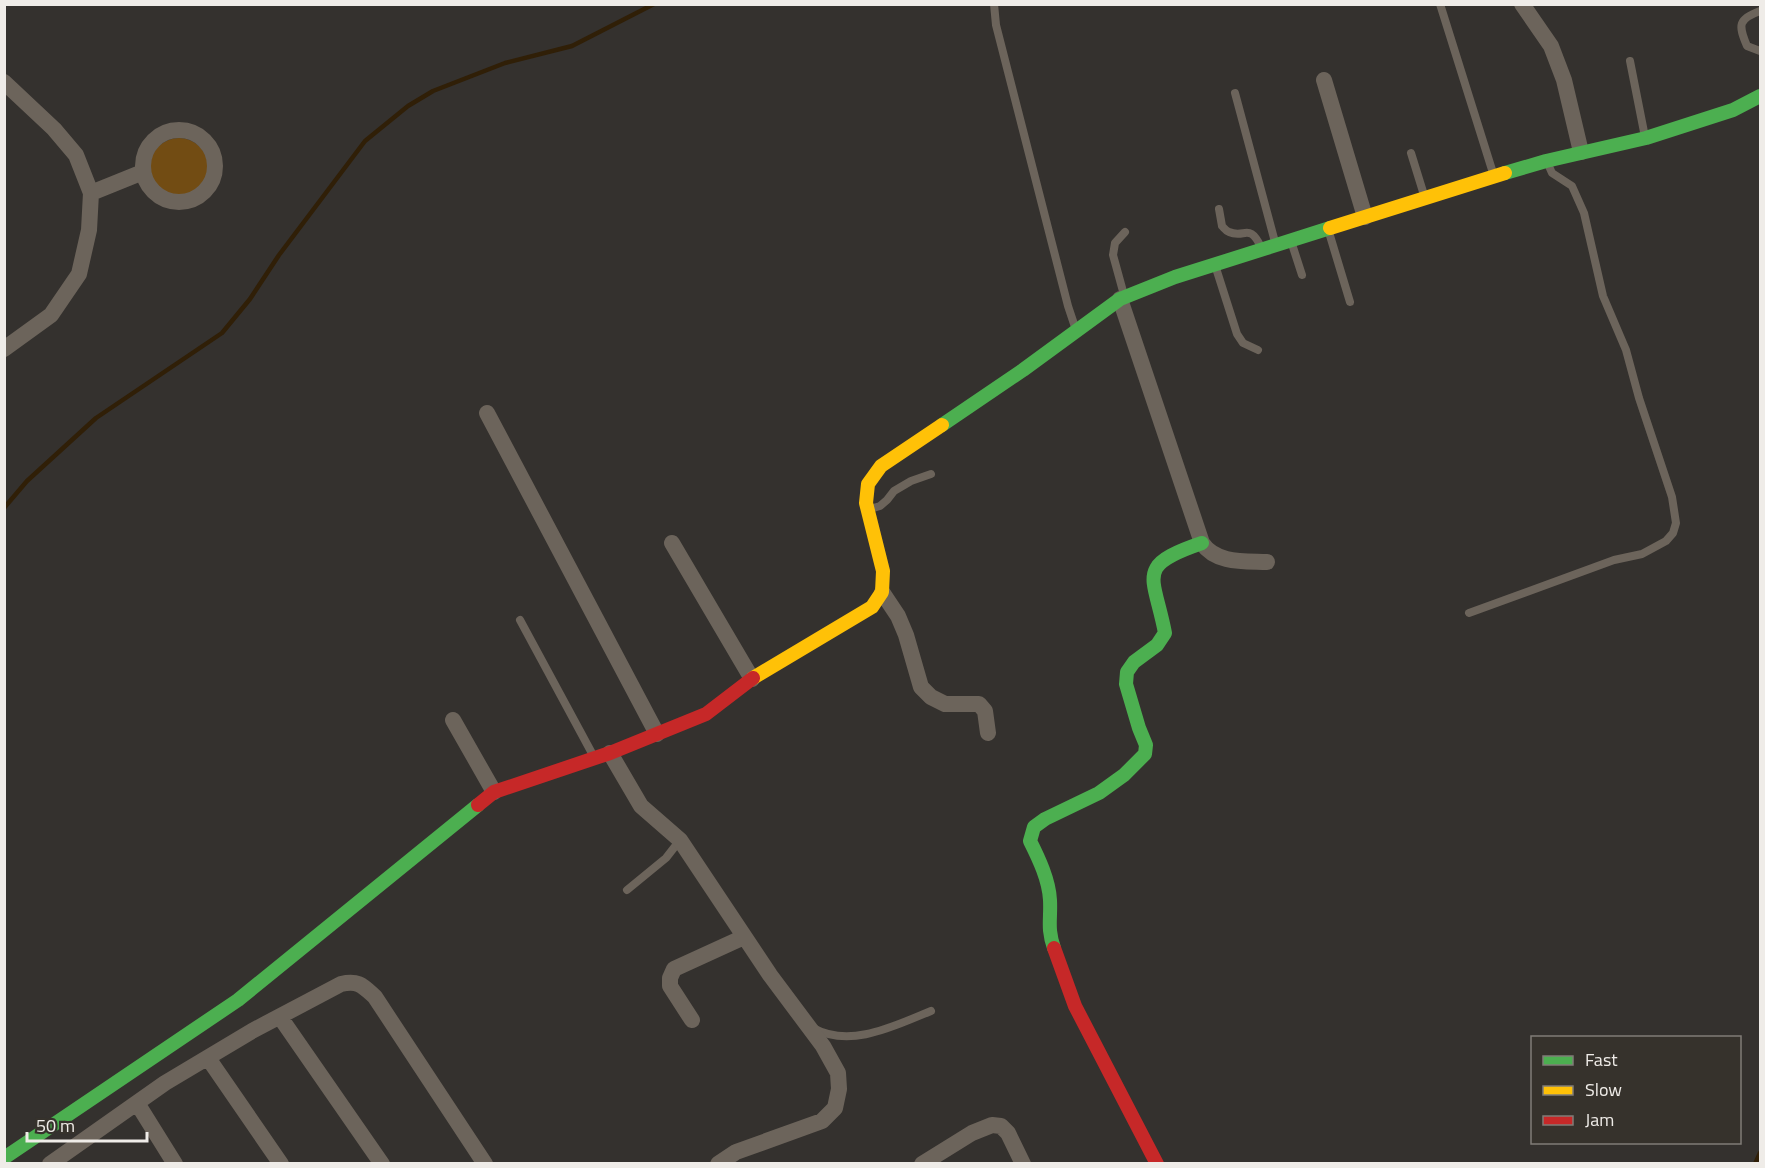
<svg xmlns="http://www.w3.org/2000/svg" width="1765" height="1168" viewBox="0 0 1765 1168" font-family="'Titillium Web',sans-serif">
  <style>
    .green { fill: #724c13 }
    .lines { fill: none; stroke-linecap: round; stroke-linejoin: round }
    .stream { stroke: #301f07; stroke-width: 4.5 }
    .lane { stroke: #6c645b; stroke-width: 8 }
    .street { stroke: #6c645b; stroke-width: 16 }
    .fast { stroke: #4caf50; stroke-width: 14 }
    .slow { stroke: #ffc107; stroke-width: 14 }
    .jam { stroke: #c62828; stroke-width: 14 }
  </style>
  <rect width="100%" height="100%" fill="#34312e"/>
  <path class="green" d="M150 167a29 29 0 1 1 58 0a29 29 0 1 1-58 0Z"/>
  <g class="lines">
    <path class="stream" d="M4,508L27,481L96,418L222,333L250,299L279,255L365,141L408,106L433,91L505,63L572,46L654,4
      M1755,1164L1760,1153"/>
    <path class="lane" d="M994,4L996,25L1068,306L1075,327
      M1440,4L1493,173
      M1760,11C1738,19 1738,25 1747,46L1760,51
      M1630,61L1645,137
      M1235,93L1275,242
      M1411,153L1424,195
      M1219,209L1222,226C1224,228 1226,231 1229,232C1245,239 1249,222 1261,247
      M1328,229L1350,302
      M1291,241L1302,275
      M1215,265L1237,334L1243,343L1258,350
      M1124,295L1113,255L1115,243L1125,232
      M870,509L880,506L887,500L894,491L911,481L931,474
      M1469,613L1614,560L1642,554L1666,541L1673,533L1676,523L1672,497L1639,398L1626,350L1603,296L1584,213L1572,186L1552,173L1548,164
      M520,620L594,757
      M627,890L666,858L680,840
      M813,1028C851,1049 896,1025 931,1011"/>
    <path class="street" d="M1522,4L1551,46L1564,80L1581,152
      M1324,80L1365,217
      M4,82L54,129L76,155L91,193L89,230L79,274L51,315L4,349
      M143 166a36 36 0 1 1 72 0a36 36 0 1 1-72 0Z
      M91,193L143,172
      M1120,299L1202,543C1216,564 1245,561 1267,562
      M487,413L657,734
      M672,543L752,679
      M882,592L898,616L906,635L921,687L931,697L945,704H979L985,711L988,733
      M453,720L494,792
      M610,753L641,806L680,840L770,975L823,1046L838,1073L839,1089L835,1108L822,1121L736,1152L718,1164
      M280,1017L382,1164
      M692,1020L670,986V978L674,969L744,937
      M208,1058L281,1164
      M137,1103L175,1164
      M50,1164L165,1083L252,1031L341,984C359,980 363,986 375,997L485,1164
      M922,1164L972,1133L992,1125L1001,1126L1008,1133L1023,1164"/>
    <path class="fast" d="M1505,173L1546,161L1646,138L1733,110L1760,96
      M942,425L1023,370L1120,299L1175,277L1330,228
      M1054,948C1047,928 1051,920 1050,900C1049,880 1039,859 1030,841L1034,827L1045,819L1099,793L1124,775L1145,754L1146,745L1139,728L1126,684L1127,672L1134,662L1157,645L1165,633C1154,575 1134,566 1202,543
      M4,1158L238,1000L478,805"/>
    <path class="slow" d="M1330,228L1505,173
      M753,678L872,607L882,592L883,571L866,503L868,484L881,466L942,425"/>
    <path class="jam" d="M478,805L494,792L610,753L706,714L753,678
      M1054,948L1075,1006L1157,1164"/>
  </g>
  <rect width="1765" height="1168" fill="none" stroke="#efece8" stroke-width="12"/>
  <rect x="1531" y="1036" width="210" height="108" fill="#36322c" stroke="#807c77" stroke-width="1.5"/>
  <rect x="1543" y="1056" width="30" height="9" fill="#4caf50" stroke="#807c77" stroke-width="1.5"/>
  <text x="1585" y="1066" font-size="18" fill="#efece8">Fast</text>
  <rect x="1543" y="1086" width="30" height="9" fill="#ffc107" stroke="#807c77" stroke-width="1.5"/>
  <text x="1585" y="1096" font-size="18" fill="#efece8">Slow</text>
  <rect x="1543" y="1116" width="30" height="9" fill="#c62828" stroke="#807c77" stroke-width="1.5"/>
  <text x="1585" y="1126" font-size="18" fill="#efece8">Jam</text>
  <path d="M27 1132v9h120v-9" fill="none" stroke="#efece8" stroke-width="3"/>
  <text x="36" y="1132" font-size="18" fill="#efece8" stroke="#36322c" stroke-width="4.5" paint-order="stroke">50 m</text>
</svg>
